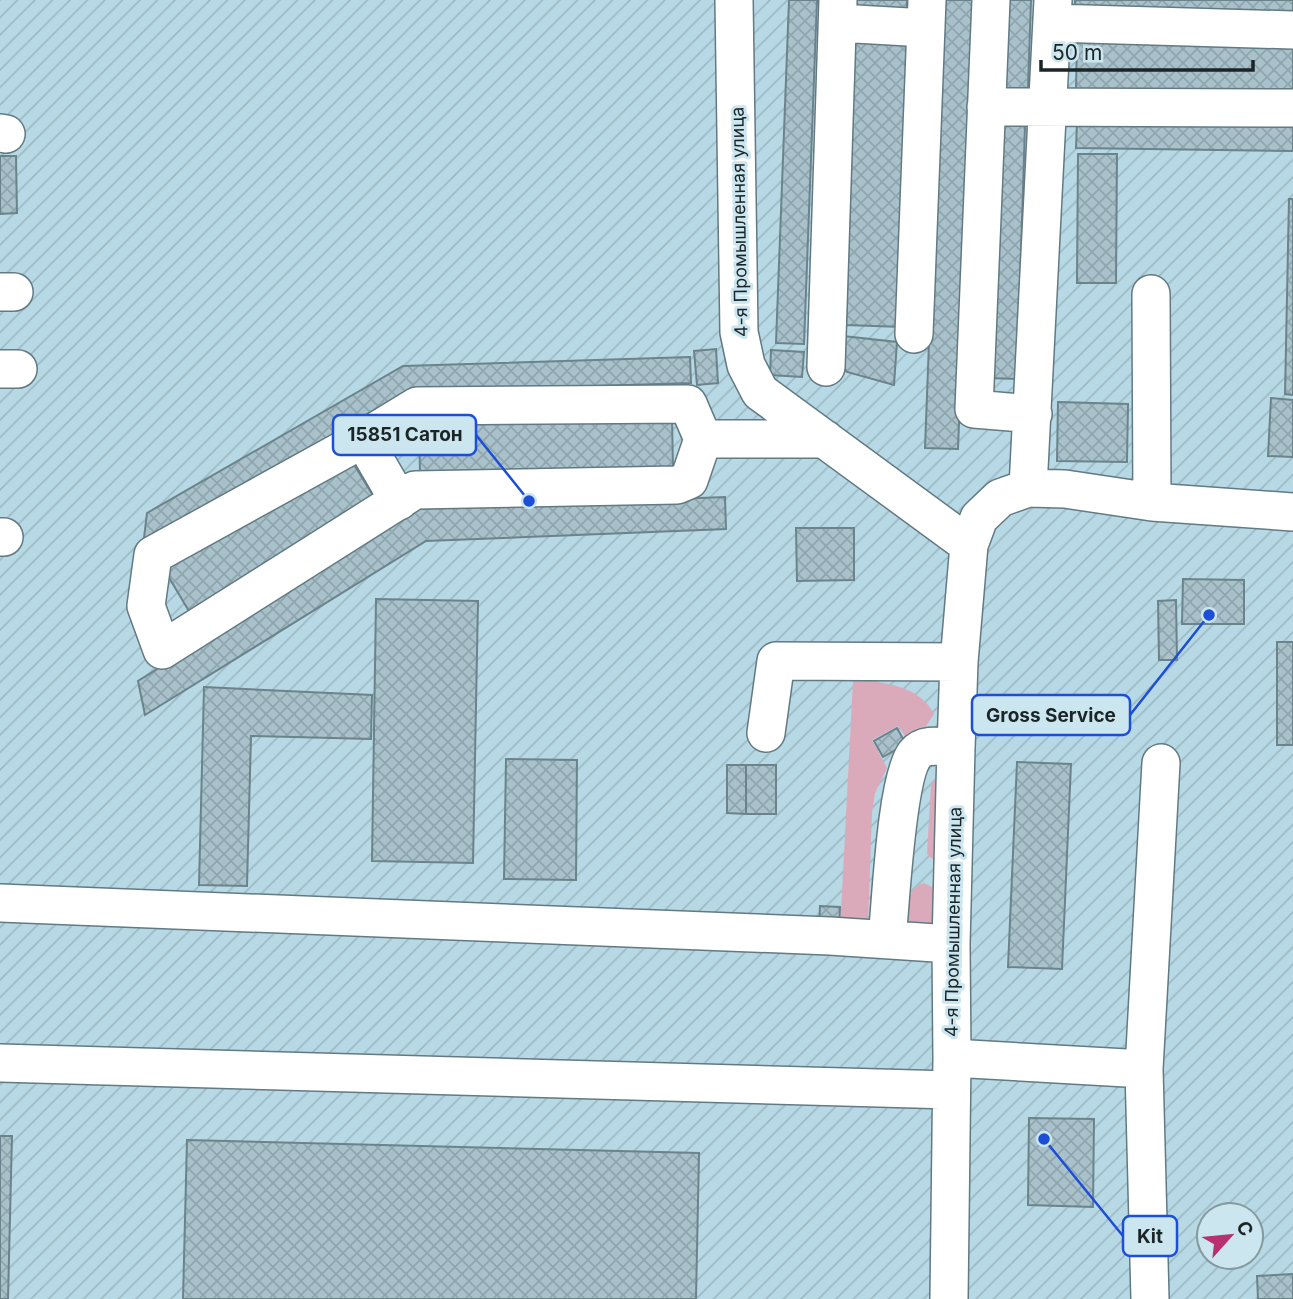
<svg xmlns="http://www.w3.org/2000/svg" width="1293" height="1299" viewBox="0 0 1293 1299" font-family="Inter,sans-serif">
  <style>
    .industrial { fill: url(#industrial-furrows); fill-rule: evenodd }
    .grass { fill: #dbaaba }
    .building { fill: url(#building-cross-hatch); stroke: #6b838b; stroke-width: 2 }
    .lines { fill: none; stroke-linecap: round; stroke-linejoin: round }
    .minor-casing { stroke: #627a82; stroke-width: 40 }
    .minor { stroke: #fff; stroke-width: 37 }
    .labels { text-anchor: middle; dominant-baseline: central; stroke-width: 6; stroke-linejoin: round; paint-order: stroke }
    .street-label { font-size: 18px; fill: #1b2528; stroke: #cce6ef }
    .leader { fill: none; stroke: #1d4ed8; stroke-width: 2.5 }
    .callout-dot { fill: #1d4ed8; stroke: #cce6ef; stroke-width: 2.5 }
    .callout { fill: #cce6ef; stroke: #1d4ed8; stroke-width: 2.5 }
    .callout-label { font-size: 19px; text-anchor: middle; font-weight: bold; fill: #1b2528 }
  </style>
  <defs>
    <pattern id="industrial-furrows" width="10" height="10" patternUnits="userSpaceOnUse" patternTransform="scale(1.75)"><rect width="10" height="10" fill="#b7d9e5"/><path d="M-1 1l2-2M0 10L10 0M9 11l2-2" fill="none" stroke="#9dbac4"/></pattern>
    <pattern id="building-cross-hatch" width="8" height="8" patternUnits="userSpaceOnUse" patternTransform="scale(1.75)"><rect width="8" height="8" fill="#a8c1ca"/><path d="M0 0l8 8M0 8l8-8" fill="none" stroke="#90a6ae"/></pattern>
  </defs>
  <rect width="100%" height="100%" fill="#cce6ef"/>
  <path class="industrial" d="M0,0H1293V1299H0ZM1209,1215H1251V1257H1209Z"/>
  <path class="grass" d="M861,679C888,684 920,686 934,714L921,734L910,743L898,726L872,740L887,768L875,793L872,813L868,922L840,930L853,681Z
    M940,778V859L934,860L927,854L931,784L936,779Z
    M924,883L938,890L941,927L908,923C909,908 906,887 924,883Z"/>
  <path class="building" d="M789,0H817L804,344L776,343Z
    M853,0H907V10L853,9Z
    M942,0H975L958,449L925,448Z
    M1003,0H1031L1028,89L1000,88Z
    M1075,0H1293V13L1075,7Z
    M855,39L911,41L902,327L846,325Z
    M1077,40L1293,45V94L1076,89Z
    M1077,122L1293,124V151L1076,148Z
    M996,125L1025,126L1017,379L988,378Z
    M1078,154H1117L1116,283H1077Z
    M0,156H16L17,213L0,214Z
    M1289,199H1293V395L1285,394Z
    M843,336L897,342L894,385L847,372L842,365Z
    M716,349L718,383L697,385L694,351Z
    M771,350L804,352L802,377L770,375Z
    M690,357L691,383L405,392L143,546L147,513L403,366Z
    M1271,398L1293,400V457L1268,456Z
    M1058,402L1128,404L1127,462L1057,461Z
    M672,416L673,470L420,475L419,421Z
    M350,458L377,502L190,613L164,569Z
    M725,497L726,529L426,541L145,715L138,681L414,509Z
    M796,528H854V580L797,581Z
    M1183,579L1244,580V624H1182Z
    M376,599L478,601L473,863L372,861Z
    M1176,600L1177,660H1159L1158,601Z
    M1277,642H1293V745H1277Z
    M204,687L372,695L371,739L251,736L247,886L199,885Z
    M897,728L906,744L883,757L874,741Z
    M506,759L577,760L576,880L504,879Z
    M1017,762L1071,764L1062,969L1008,967Z
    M727,765H746V814L727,813Z
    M746,765H776V814H746Z
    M820,906L840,907L839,930L819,929Z
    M1029,1118L1094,1119L1093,1207L1028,1205Z
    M0,1136H12L8,1299H0Z
    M187,1140L699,1153L696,1299H183Z
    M1293,1274V1299H1258L1257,1276Z"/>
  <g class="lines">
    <defs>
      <path id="minor" d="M734,0L739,332L746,365L760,392L969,545
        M991,0L974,409L1033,414
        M838,23L926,28
        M1052,23L1293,30
        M986,107L1293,108
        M0,133L6,134
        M0,292H14
        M1151,294L1152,502
        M914,334L927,0
        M826,367L838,0
        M0,369H18
        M363,439L399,501
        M703,439L688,404L417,406L363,439L153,555L146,606L162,650L415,490L677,485L689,480L703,439H825
        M1028,488L1053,0
        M0,537H4
        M766,733L776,661L959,662
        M0,903L830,936L951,944
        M887,939C891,902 896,779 915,754C925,742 942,747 956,748
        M952,1058L1144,1069
        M0,1063L951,1090
        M949,1299L952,1058L951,944L956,748L959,662L969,545L979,518L1000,498L1028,488L1065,489L1152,502L1293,512
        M1150,1299L1144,1069L1161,763"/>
    </defs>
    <use href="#minor" class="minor-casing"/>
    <use href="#minor" class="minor"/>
  </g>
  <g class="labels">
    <g class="street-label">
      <text transform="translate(739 222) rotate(-91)">4-я Промышленная улица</text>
      <text transform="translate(953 922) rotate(-89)">4-я Промышленная улица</text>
    </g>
  </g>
  <path class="leader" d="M529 501L476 435M1209 615L1130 715M1044 1139L1123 1236"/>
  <g class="callout-dot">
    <circle cx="529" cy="501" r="7"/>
    <circle cx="1209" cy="615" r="7"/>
    <circle cx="1044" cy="1139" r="7"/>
  </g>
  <g class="callout">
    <rect x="333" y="415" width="143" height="40" rx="7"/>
    <rect x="972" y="695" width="158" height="40" rx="7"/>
    <rect x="1123" y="1216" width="54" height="40" rx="7"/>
  </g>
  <g class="callout-label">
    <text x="405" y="441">15851 Сатон</text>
    <text x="1051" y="722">Gross Service</text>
    <text x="1150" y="1243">Kit</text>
  </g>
  <g transform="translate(1230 1236) rotate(63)"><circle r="33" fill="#cce6ef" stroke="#85999f" stroke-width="2"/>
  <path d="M0-5L12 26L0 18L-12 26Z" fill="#b9306f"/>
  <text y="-10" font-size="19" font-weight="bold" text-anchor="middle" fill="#1b2528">С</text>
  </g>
  <path d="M1041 60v10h212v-10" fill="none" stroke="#1b2528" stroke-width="3.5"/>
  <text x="1052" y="60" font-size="21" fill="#1b2528" stroke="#cce6ef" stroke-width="5" paint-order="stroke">50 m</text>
</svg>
